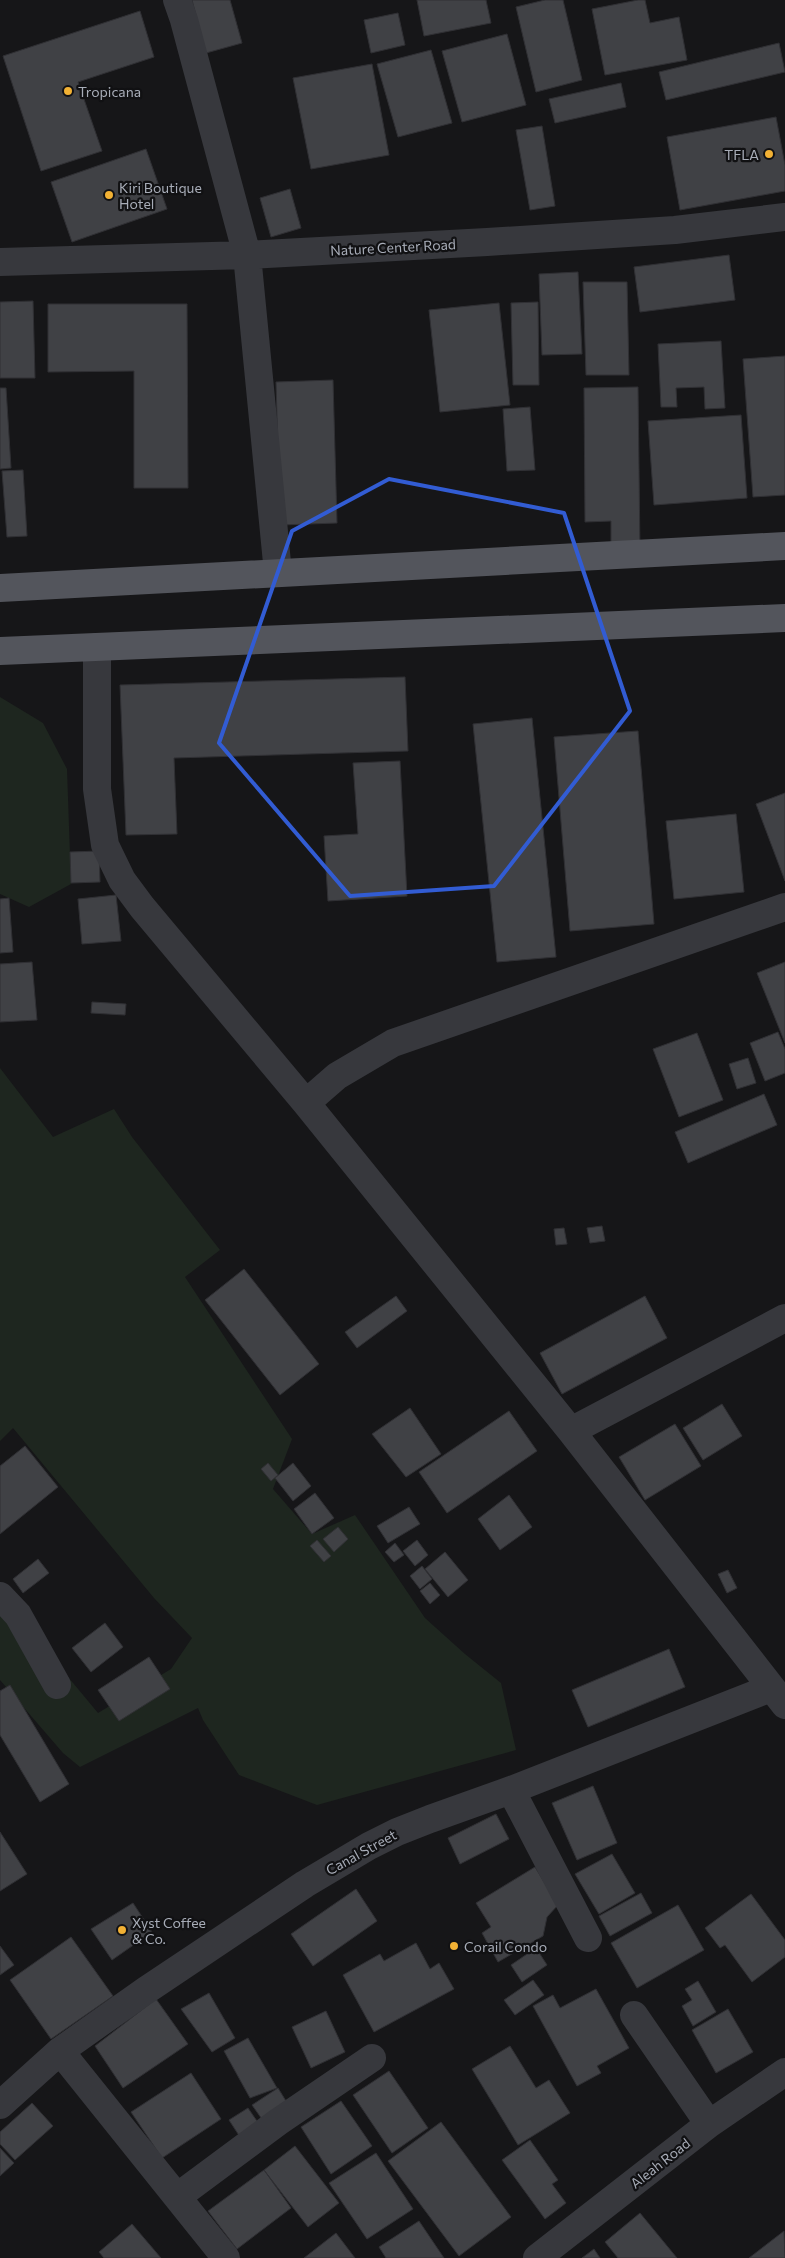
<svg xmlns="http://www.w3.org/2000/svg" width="785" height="2258" viewBox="0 0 785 2258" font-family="Commissioner,sans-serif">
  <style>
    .green { fill: #1e261f }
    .building { fill: #404145; stroke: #303034 }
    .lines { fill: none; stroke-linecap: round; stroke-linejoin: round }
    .minor { stroke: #37383d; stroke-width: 28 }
    .major { stroke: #53555c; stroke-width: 28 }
    .marked { fill: none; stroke: #325cd3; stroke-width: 4; stroke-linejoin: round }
    .poi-dot { fill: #f2b134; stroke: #111113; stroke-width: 2 }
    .labels { text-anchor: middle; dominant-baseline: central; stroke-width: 4.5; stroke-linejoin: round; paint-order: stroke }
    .poi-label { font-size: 14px; fill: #a8adb8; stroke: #111113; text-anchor: start }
    .street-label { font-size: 14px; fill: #a8adb8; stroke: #111113 }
  </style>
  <rect width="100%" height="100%" fill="#161618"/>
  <path class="green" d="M0,697L43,723L67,769L71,884L29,907L0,894Z
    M0,1068L53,1137L114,1109L132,1137L220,1250L185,1277L292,1439L273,1489L312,1534L355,1515L425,1618L465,1654L501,1683L516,1750L317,1805L239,1775L203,1720L198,1708L80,1767L63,1753L0,1680V1595L98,1713L171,1669L192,1638L154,1598L13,1428L0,1441Z"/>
  <path class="building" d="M192,0H230L242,43L206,53Z
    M417,0H486L491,23L424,36Z
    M545,0H563L582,80L536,92L516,7Z
    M638,0H645L650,23L679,17L687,60L605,75L592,9Z
    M140,11L154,57L78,82L102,151L41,171L3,56Z
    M398,13L405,45L371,53L364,20Z
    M507,34L526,105L462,122L442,51Z
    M779,43L785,72L666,100L659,72Z
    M431,50L452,123L398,137L377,64Z
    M372,64L389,155L311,169L293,78Z
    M621,83L626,107L555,123L549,99Z
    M776,117L785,165V191L680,210L667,137Z
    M542,126L555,206L530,210L516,130Z
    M146,149L167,209L72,242L51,182Z
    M290,189L301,228L271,237L260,198Z
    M729,255L735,300L640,312L634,267Z
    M578,272L582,354L542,355L539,274Z
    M583,282H627L629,375H586Z
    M33,301L35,378H0V302Z
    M538,302L539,385H513L511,303Z
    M499,303L510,405L440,412L429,310Z
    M48,304H187L188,488H134V371L48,372Z
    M721,341L725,408L705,409L704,387L676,388L677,407H661L658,344Z
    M785,356V495L753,497L743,359Z
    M333,380L337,523L280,525L276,382Z
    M638,387L640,551H611V521L585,522L584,388Z
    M0,388H6L11,468L0,469Z
    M530,407L535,470L507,471L503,409Z
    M741,415L747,498L654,505L648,421Z
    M23,470L27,536L7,537L2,471Z
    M405,677L408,751L174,758L177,834L126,835L120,685Z
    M532,718L556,957L497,962L473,724Z
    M638,731L654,924L570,931L554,737Z
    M400,761L407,896L328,901L324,836L358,834L353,763Z
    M785,793V881L756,804Z
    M736,814L744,892L674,899L666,821Z
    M99,851L100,882L71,883L70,852Z
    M116,895L121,941L82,944L78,899Z
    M9,898L13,952L0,953V899Z
    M32,962L37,1020L0,1022V964Z
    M785,962V1043L757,973Z
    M92,1002L126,1004L125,1015L91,1013Z
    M778,1032L785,1049V1073L765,1081L750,1043Z
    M697,1033L723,1100L679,1117L653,1049Z
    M748,1058L756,1083L737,1089L729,1064Z
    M764,1094L777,1125L688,1163L675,1132Z
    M602,1226L605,1241L590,1243L587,1228Z
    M564,1228L567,1244L556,1245L554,1229Z
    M244,1269L319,1364L280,1395L205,1300Z
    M396,1296L407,1311L357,1348L345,1332Z
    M645,1296L667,1338L562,1394L540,1353Z
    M722,1404L742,1436L703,1460L683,1428Z
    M410,1408L441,1454L406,1477L372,1434Z
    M509,1411L537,1451L447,1513L419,1472Z
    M675,1424L701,1466L645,1500L619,1457Z
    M25,1446L58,1487L0,1534V1466Z
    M268,1463L278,1475L271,1481L261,1469Z
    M293,1463L311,1486L293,1501L275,1478Z
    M315,1493L334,1518L312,1534L294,1509Z
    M509,1495L532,1527L500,1550L478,1519Z
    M409,1507L420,1524L388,1543L377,1526Z
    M338,1527L348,1539L334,1552L323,1539Z
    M317,1540L331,1556L324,1562L310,1546Z
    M417,1540L428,1555L415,1566L403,1551Z
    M395,1543L404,1555L394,1562L385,1552Z
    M445,1552L468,1580L448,1597L425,1569Z
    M38,1559L49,1573L23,1593L13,1579Z
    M422,1566L432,1579L420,1589L410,1576Z
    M728,1570L737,1588L727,1593L718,1574Z
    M430,1583L440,1595L430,1604L420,1591Z
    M105,1623L123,1647L91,1672L72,1648Z
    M669,1649L685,1687L588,1727L572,1690Z
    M149,1657L170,1689L119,1721L98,1690Z
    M10,1685L69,1784L40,1802L0,1735V1691Z
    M593,1786L617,1843L577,1860L552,1803Z
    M496,1814L509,1839L460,1864L448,1838Z
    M0,1832L27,1874L0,1891Z
    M612,1854L635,1893L599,1914L575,1874Z
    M535,1867L558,1905L547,1917L543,1936L498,1962L482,1933L491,1927L476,1903Z
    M356,1889L377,1921L313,1966L291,1934Z
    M641,1893L652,1913L610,1936L599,1916Z
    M751,1894L785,1940V1957L752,1982L725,1945L720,1948L705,1928Z
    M133,1903L152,1932L112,1960L91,1929Z
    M678,1905L704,1950L637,1988L611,1943Z
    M71,1937L113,1996L51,2039L10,1980Z
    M416,1943L430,1969L439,1963L454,1989L374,2032L343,1975L380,1954L384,1961Z
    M0,1946L14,1965L0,1975Z
    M536,1948L547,1965L522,1982L511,1965Z
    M533,1980L544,1995L515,2015L504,2000Z
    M698,1981L716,2012L693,2026L682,2006L692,2000L685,1989Z
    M596,1989L629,2048L597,2066L601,2073L577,2086L533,2006L553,1995L560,2008Z
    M209,1993L235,2038L212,2052L181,2009Z
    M156,1999L188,2044L123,2088L95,2046Z
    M728,2009L753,2052L716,2073L692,2030Z
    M326,2011L345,2052L311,2068L292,2027Z
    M248,2038L277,2088L250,2098L224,2051Z
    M510,2046L536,2088L549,2080L570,2113L518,2145L472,2069Z
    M389,2071L428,2128L392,2153L353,2095Z
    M191,2073L221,2119L162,2158L131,2112Z
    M278,2088L289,2106L264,2122L252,2105Z
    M341,2101L372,2146L331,2174L301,2127Z
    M32,2103L53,2126L15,2160L0,2144V2132Z
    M248,2108L261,2127L242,2140L229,2120Z
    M441,2122L511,2217L459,2256L388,2161Z
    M530,2140L558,2180L552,2184L566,2203L545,2219L502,2160Z
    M295,2146L339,2203L308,2227L264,2170Z
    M0,2148L14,2163L0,2176Z
    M376,2153L413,2209L367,2239L329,2183Z
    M264,2170L291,2208L237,2249L208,2211Z
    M640,2213L677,2258H618L605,2242Z
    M419,2221L444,2258H386L379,2247Z
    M132,2224L161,2258H104L99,2252Z
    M784,2231L785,2258H749Z
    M336,2233L355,2258H304Z
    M594,2249L600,2258H582Z"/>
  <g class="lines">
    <path class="minor" d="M177,0L184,20L247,255L278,573
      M0,262L247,255L487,242L675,230L785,217
      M97,647V789L105,845L122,880L142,907L306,1103L571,1431L785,1705
      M306,1103L337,1076L393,1043L785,907
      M571,1431L785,1318
      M0,1596L18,1615L57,1685
      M511,1790L588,1938
      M634,2015L709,2124
      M60,2051L226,2258
      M0,2105L60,2051L145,1991L305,1884L369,1846L397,1832L430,1819L511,1790L771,1688
      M177,2197L278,2122L372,2058
      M537,2258L709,2124L785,2072"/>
    <path class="major" d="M0,588L785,546
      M0,651L785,618"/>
  </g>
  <path class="marked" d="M389,479L564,513L630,711L494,886L350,896L219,743L292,531Z"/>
  <g class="poi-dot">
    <circle cx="68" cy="91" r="5"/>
    <circle cx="769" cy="154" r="5"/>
    <circle cx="109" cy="195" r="5"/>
    <circle cx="122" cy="1930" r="5"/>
    <circle cx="454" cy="1946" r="5"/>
  </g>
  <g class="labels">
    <g class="poi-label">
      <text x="78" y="91">Tropicana</text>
      <text x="759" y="154" text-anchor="end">TFLA</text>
      <text x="119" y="187">Kiri Boutique<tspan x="119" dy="16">Hotel</tspan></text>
      <text x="132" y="1922">Xyst Coffee<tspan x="132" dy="16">&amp; Co.</tspan></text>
      <text x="464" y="1946">Corail Condo</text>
    </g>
    <g class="street-label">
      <text transform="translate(393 247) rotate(-3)">Nature Center Road</text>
      <text transform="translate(361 1852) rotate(-29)">Canal Street</text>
      <text transform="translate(660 2163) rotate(-38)">Aleah Road</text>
    </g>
  </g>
</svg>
